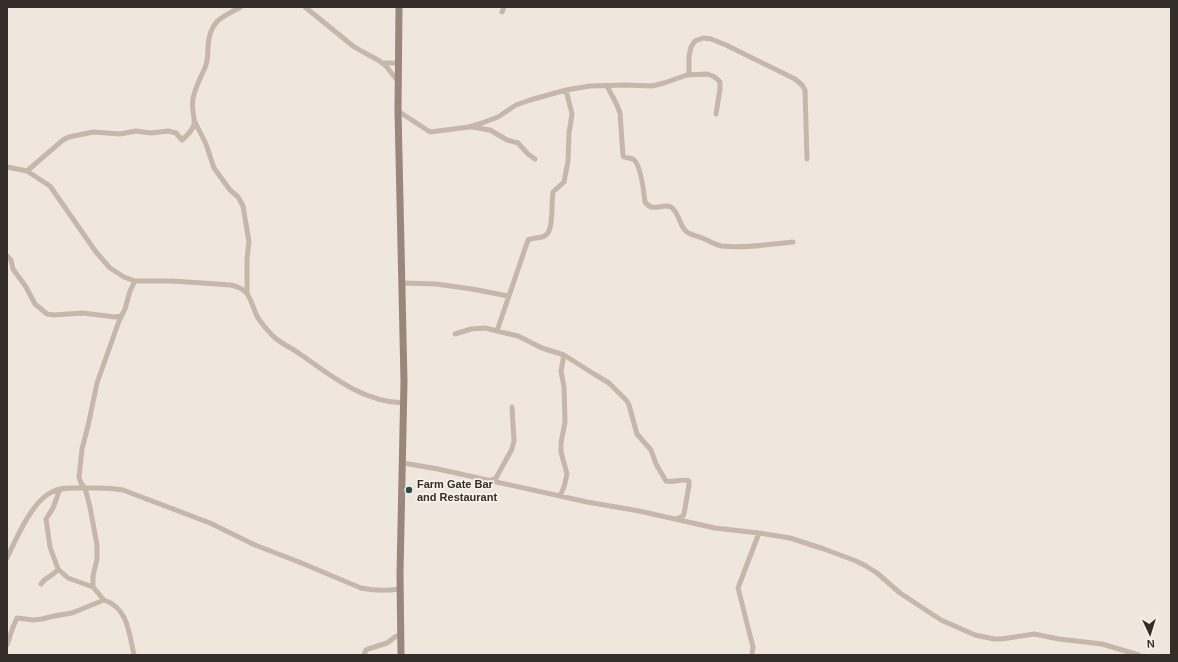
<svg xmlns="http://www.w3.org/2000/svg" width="1178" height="662" viewBox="0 0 1178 662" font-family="Helvetica,sans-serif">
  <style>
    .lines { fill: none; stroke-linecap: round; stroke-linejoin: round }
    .street { stroke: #c6b7aa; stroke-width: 5 }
    .secondary { stroke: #99877c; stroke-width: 7 }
    .poi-dot { fill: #234d51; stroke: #f7f1e9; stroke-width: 1.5 }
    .labels { text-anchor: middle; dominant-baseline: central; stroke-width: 3.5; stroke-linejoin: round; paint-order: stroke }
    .poi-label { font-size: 11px; font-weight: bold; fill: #342d29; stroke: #f7f1e9; text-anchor: start }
  </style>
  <rect width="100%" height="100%" fill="#efe7dd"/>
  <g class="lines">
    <path class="street" d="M305,7L353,46C362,52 372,56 381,62C389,67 392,76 399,81
      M502,12L504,7
      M382,63H398
      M689,75V56L691,47L695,41L703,38L711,39L726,45L795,79L802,85L805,90L807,159
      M607,86L617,105L620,113L623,156L624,157C627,158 631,158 633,159C641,164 644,193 645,202C653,213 662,203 671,207C680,213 679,227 687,232C691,235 697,236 702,238C708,240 715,245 722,246C743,249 771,244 793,242
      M398,111L430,132L469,127L482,123L498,117L516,105L530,100L566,90L590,86L626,85L652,86L664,83L687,75L707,74L713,76L717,79L720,82V89L716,114
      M195,122L206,144L214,168L230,190L238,197L243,206L249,242L247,259V293
      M472,127L490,130L507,140L518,143L528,154L535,159
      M7,167L27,171L50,186L96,252L110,268L124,277L135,281H172L231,285C253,290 249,302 258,318C262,324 267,330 272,335C279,343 291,347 300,354C331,376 363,402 404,403
      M27,171L63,140L69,137L93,132L120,134L136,131L151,133L168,131L176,133L182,140C203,122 190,120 193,99C195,86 202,76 206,65C208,58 208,53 208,46C210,21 221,17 241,7
      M7,256L11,260L13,269L26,287L35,304L47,314L54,315L83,313L115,317L121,316
      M402,283L436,284L472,289L508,296
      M497,331L528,240C533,237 541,239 546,235C554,229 551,203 553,192L564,182L568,161L569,133L572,114L566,90
      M455,334L471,329L485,328L518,336L542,348L564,355L594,374L609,383L627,401L629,405L637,434L651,450L656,464L666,481C674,483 682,478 689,481V485L684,514L683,516L676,519
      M403,463L438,469L587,502L639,511L715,528L759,533L790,538L824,549L856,561L866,566L877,573L900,593L941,620L975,635L994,639H1002L1034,634L1059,639L1102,644L1139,655
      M491,480L496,478L512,449L514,441L512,407
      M560,496L564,487L567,474L561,452V443L565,422L564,387L561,371L564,355
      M7,558C16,539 32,501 52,492C61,487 73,488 83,488C97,488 109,487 123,490L210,523L255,545L299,562L361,588C375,591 387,591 400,589
      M58,569L68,578L93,587
      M41,584C46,576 53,577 58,569L50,547L46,519L53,508L60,489
      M104,600L93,587V576L97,559V545L90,507L85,488L81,483L79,477L82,449L88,426L97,383L119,321L125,309L130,291L135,281
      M7,645L13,627L17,618L33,620L42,619L54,616L72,613L104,600C128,608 129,633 134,655
      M364,655L366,650L368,649L387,643L395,637L401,634
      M752,655L753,647L738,588L759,533"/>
    <path class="secondary" d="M399,7L398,111L404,381L400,574L401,655"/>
  </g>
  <circle class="poi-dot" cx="409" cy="490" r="4"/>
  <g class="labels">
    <g class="poi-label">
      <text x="417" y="484">Farm Gate Bar<tspan x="417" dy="13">and Restaurant</tspan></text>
    </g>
  </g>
  <rect width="1178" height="662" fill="none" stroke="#342d29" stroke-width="16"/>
  <g transform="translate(1150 634) rotate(176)" stroke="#f7f1e9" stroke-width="3" paint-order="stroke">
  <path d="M0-3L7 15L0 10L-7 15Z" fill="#342d29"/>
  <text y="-6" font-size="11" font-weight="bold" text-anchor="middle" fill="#342d29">N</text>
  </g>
</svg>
